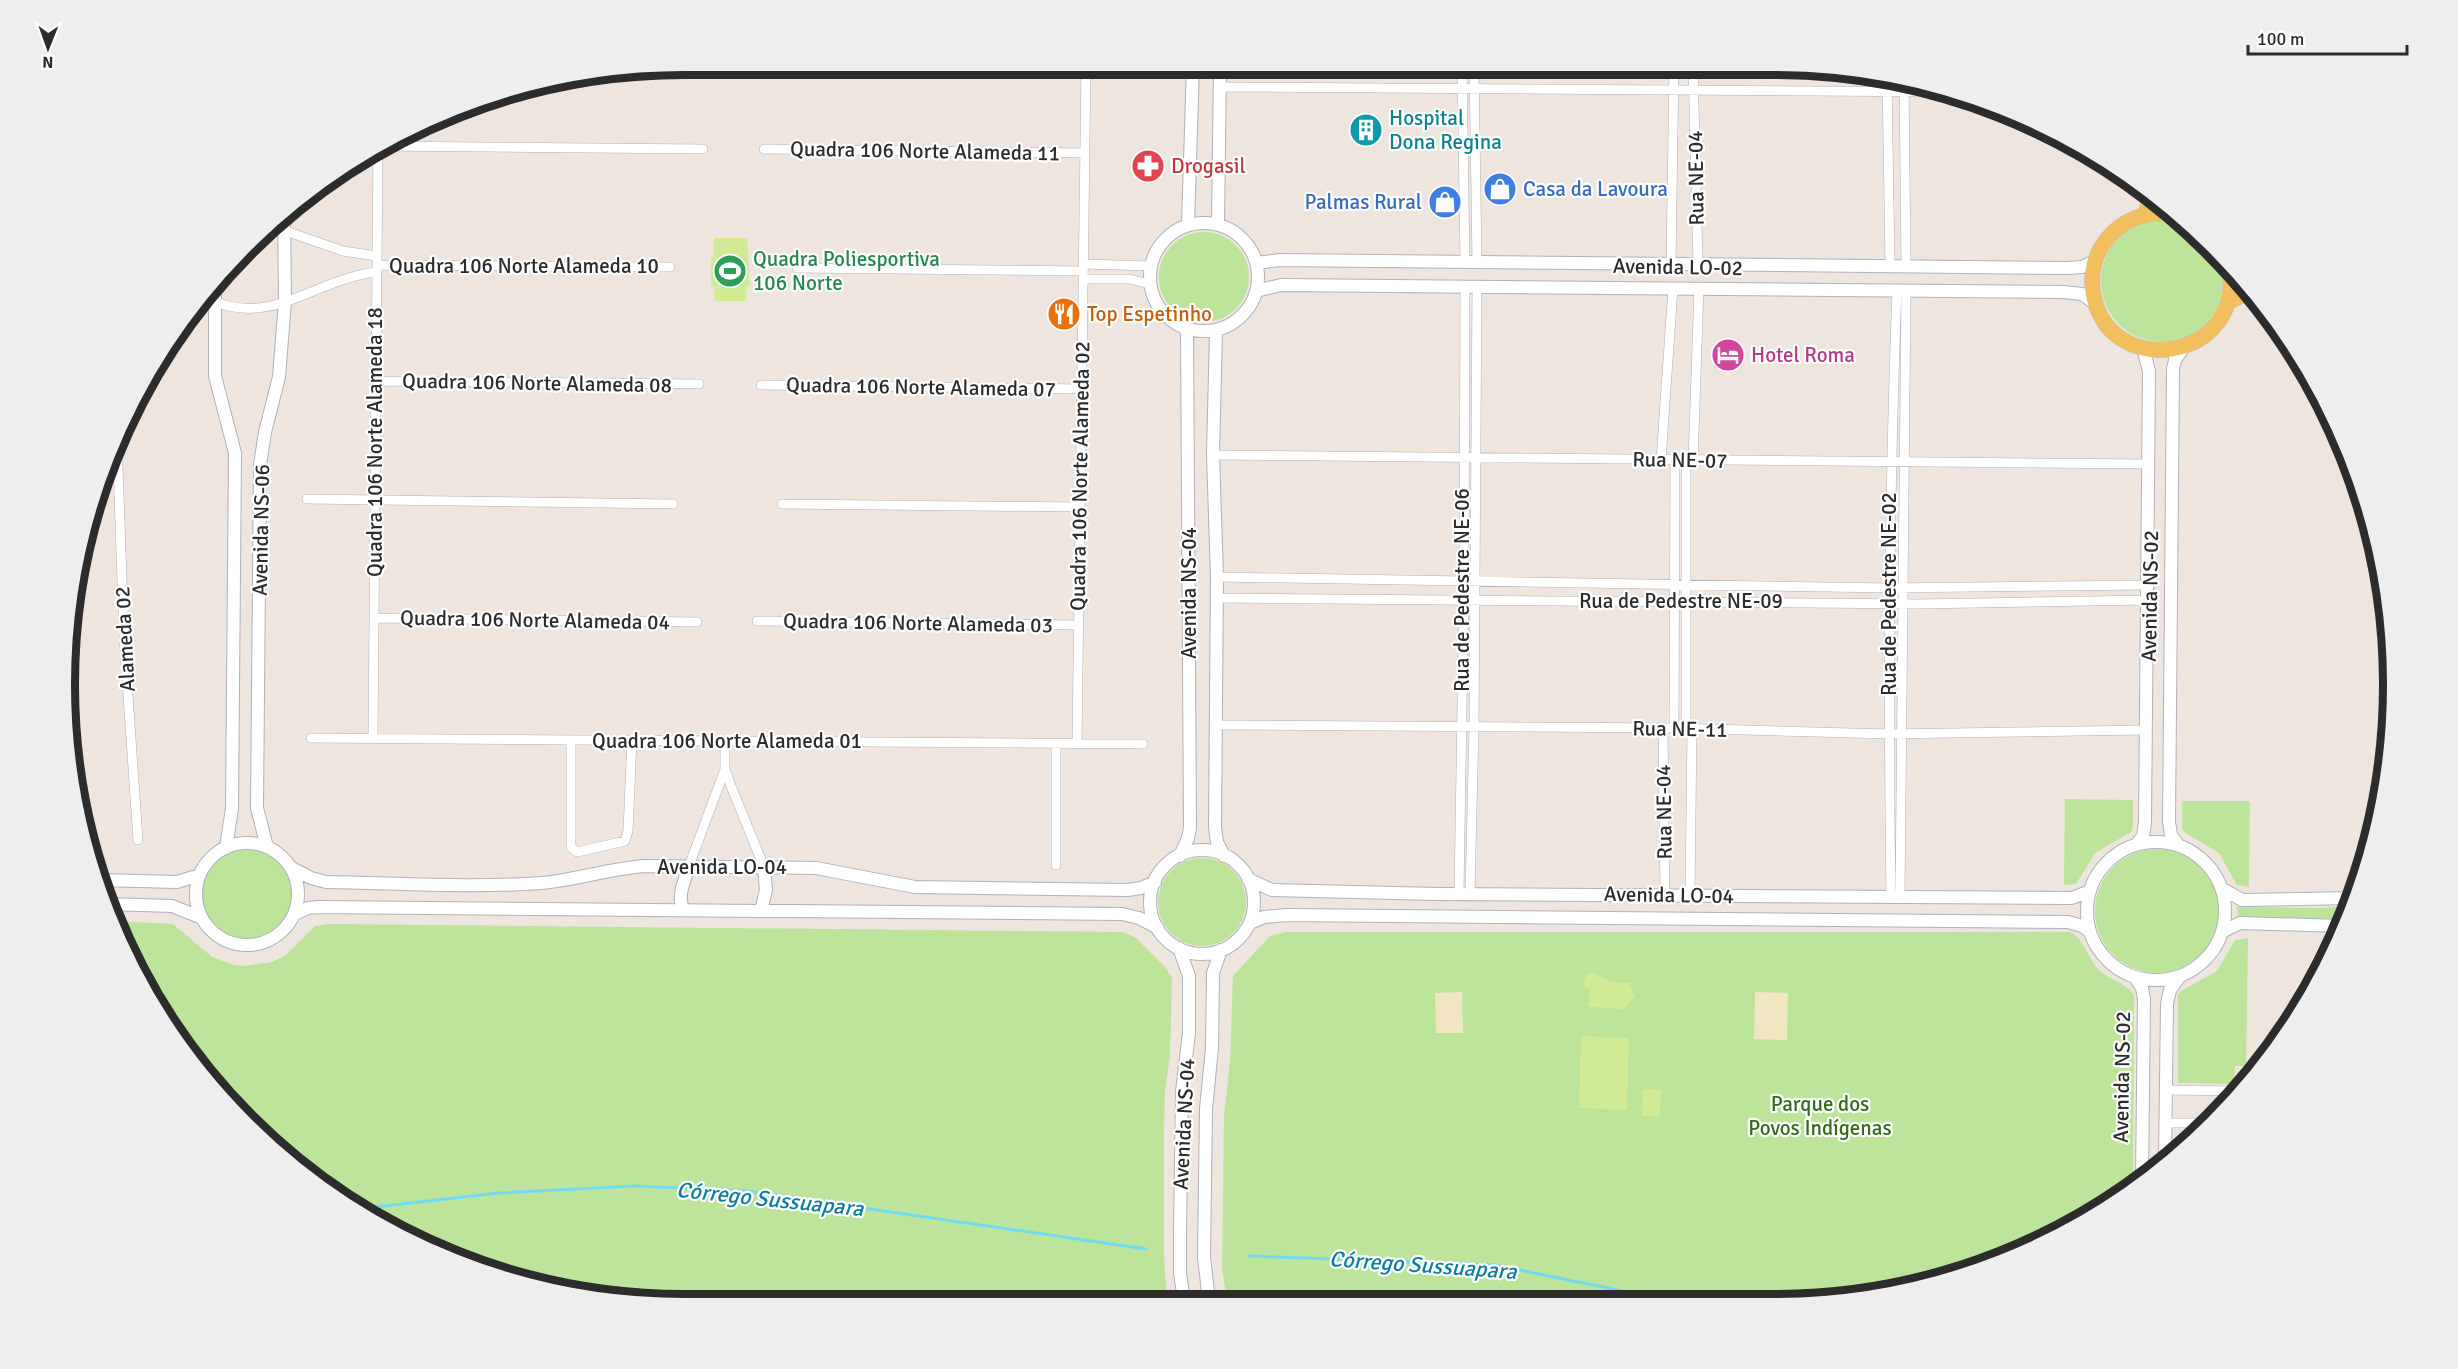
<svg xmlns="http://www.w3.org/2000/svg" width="2458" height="1369" viewBox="0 0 2458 1369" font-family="Signika,sans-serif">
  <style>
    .green { fill: #bce49b }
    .sand { fill: #f2e5c1 }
    .pitch { fill: #d1eb96 }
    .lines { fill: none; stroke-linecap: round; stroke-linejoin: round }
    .stream { stroke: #71dcef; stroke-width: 3 }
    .minor-casing { stroke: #aeb2bc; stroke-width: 10 }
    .tertiary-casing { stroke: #aeb2bc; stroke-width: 14 }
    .primary-casing { stroke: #c4c4c4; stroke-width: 16 }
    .minor { stroke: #fff; stroke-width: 9 }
    .tertiary { stroke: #fff; stroke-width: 12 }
    .primary { stroke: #f2bf5f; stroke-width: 15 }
    .labels { text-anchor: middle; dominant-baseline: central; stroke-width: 4.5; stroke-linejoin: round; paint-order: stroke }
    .culture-label { font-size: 21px; fill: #0d838f; stroke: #fff; text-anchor: start }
    .street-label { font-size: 21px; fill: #2c2c2c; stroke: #fff }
    .health-label { font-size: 21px; fill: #be3a42; stroke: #fff; text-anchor: start }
    .shop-label { font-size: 21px; fill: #366cbe; stroke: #fff; text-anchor: start }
    .leisure-label { font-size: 21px; fill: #27864d; stroke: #fff; text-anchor: start }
    .food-label { font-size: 21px; fill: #c56008; stroke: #fff; text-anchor: start }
    .hotel-label { font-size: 21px; fill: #b23c85; stroke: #fff; text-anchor: start }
    .park-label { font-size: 21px; fill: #346a1a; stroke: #fff }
    .water-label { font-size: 22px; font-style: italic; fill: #0d7d9f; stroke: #fff }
    .rim { fill: none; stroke: #2c2c2c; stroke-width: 8 }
  </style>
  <rect width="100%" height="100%" fill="#ede5de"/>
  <path class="green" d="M2101 281a61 61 0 1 1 122 0a61 61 0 1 1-122 0Z
    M1159 277a45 45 0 1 1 90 0a45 45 0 1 1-90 0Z
    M2065,799L2133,800V828L2131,832L2095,853L2076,884L2064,885Z
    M2182,801H2250L2249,887L2237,885L2219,853L2184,832L2182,828Z
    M2095 911a62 62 0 1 1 124 0a62 62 0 1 1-124 0Z
    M202 894a45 45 0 1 1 90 0a45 45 0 1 1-90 0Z
    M1158 902a44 44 0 1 1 88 0a44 44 0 1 1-88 0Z
    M2350,906L2344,919L2238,917L2237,907L2322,908Z
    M112,921L173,924L212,957L234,965L244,966L272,962L286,955L315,926L329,924L1123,932L1136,938L1165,967L1172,978L1170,1056L1165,1090L1164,1131V1257L1167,1301L644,1303L524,1283L375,1222L307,1176L219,1094L169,1029Z
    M1286,932H2070C2082,936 2089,960 2099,970C2109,980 2127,983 2134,995L2133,1188L2118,1200L1973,1271L1854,1299L1227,1301L1222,1268L1224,1116L1230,1063L1233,976L1270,936Z
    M2248,938L2246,1066H2235L2234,1084L2178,1083V995L2181,991L2217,971L2235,940Z"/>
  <path class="sand" d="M1462,992L1463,1033H1436L1435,993Z
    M1755,992L1788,993L1787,1040L1754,1039Z"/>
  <path class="pitch" d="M714,238H747L750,286H747L746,301H715L714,286H711V257L714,256Z
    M1588,973H1594L1611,982L1629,983L1635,996L1623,1009L1590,1007L1588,1005L1590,989L1585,988L1583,982Z
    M1581,1036L1629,1038L1627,1110L1579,1108Z
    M1643,1089L1661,1090L1660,1117L1642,1116Z"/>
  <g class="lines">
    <path class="stream" d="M357,1209L499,1193L634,1186L747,1191L1146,1249
      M1249,1256L1495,1265L1667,1300"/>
    <defs>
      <path id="minor" d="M1462,65L1465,262
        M1474,65L1477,262
        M1693,66L1698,265
        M1887,78L1890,266
        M1904,81L1906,266
        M1220,87L1951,92
        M378,146L703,149
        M764,149L1085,153
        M271,226L343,251L377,256
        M1084,264L1149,266
        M1671,264L1674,66
        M377,265L670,267
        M797,268L1083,271
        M1083,279H1130L1149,284
        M203,296C268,332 312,279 377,272
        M376,381L699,384
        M761,385L1082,389
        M117,437L124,637L138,840
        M1213,455L2148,464
        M1661,460L1673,288
        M1693,461L1699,289
        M307,499L673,504
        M782,504L1080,507
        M1217,577L1890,588L2147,585
        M1216,598L1919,604L2147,600
        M374,618L697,622
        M757,621L1078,625
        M1215,725L1674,728L1888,734L2146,730
        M1663,728L1665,895
        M1674,728L1675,460
        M1686,729V460
        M311,738L1143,744
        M373,738L378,146
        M571,740V847L577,852L625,841L628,831L632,740
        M725,741V769L731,786L764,867
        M1056,743V865
        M1077,743L1086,65
        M689,866L725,769
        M1459,893L1464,581L1465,287
        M1470,893L1474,727L1477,287
        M1690,895L1692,729
        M1891,897C1888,695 1889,492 1897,290
        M1900,897L1906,290
        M2166,1090L2237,1091
        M2166,1123H2211"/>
      <path id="tertiary" d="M1150 277a54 54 0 1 1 108 0a54 54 0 1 1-108 0Z
        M1218,224L1220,65
        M1188,225L1193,65
        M1257,263L1279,260L2068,268L2082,267L2096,260
        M215,280V376L235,453L232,808L226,848
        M1256,291L1281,285L2063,292L2082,294L2096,304
        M1216,330L1213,455L1217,577L1215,827L1217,842L1224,856
        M2087 911a69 69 0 1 1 138 0a69 69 0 1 1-138 0Z
        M196 894a51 51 0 1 1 102 0a51 51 0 1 1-102 0Z
        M2136,845L2143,836L2145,823L2149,371L2143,348
        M2179,846L2171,835L2169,822L2173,369L2175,360L2184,347
        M267,847L257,808L260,465L265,432L279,377L285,301L284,214
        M1150 902a52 52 0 1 1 104 0a52 52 0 1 1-104 0Z
        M1180,856L1188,838L1190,828L1187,328
        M292,868L311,878L326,882C397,883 470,888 542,883C577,880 611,868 646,866L816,868L915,887L1127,890L1141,888L1155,882
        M1248,879L1272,890L1437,894L2072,898L2090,891
        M97,880L177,882L200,875
        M2221,888L2242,900L2354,898
        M106,904L172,906L202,918
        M684,910C676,897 685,880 689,866
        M761,911L766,890L764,867
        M295,914L308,908L317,907L1122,914L1139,918L1158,928
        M1250,923L1264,917L1286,915L2068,922L2082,926L2090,932
        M2222,932L2240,923L2342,926
        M1179,948L1189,976V1033L1182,1091L1180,1230V1273L1184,1301
        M2135,977L2142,988L2144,999L2142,1180
        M2165,1161L2167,1004L2170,990L2180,976
        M1209,1301L1204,1257L1206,1109L1212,1048L1213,973L1221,950"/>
      <path id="primary" d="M2177,214C2150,210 2124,218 2107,239C2095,254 2090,273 2093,291C2105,381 2243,363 2230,269
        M2145,215L2151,196
        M2228,302L2243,295L2253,294"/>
    </defs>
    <use href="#minor" class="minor-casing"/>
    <use href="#tertiary" class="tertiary-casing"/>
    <use href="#primary" class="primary-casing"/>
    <use href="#minor" class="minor"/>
    <use href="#tertiary" class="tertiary"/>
    <use href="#primary" class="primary"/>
  </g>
  <defs>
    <symbol id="building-disc" viewBox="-11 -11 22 22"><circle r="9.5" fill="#0f9aa8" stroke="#fff"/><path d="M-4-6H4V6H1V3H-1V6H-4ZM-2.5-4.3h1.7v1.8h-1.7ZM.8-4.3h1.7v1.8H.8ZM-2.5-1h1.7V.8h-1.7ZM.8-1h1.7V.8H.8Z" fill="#fff"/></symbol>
    <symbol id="pharmacy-disc" viewBox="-11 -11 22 22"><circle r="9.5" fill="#e0444e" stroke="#fff"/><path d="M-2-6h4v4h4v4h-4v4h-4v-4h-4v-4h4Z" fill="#fff"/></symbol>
    <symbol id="shop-disc" viewBox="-11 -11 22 22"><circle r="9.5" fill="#3f7fe0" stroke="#fff"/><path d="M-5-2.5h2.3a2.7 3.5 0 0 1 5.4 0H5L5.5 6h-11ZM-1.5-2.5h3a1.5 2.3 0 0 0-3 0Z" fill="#fff"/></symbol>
    <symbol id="stadium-disc" viewBox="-11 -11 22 22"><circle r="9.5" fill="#2e9e5b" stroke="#fff"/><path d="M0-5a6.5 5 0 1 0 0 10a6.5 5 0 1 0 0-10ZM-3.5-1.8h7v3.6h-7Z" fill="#fff"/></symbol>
    <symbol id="restaurant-disc" viewBox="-11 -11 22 22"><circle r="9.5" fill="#e8710a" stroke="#fff"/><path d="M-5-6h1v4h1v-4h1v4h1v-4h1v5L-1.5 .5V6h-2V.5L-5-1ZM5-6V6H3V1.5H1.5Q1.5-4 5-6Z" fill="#fff"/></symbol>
    <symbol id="hotel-disc" viewBox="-11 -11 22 22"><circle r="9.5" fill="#d1479c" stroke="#fff"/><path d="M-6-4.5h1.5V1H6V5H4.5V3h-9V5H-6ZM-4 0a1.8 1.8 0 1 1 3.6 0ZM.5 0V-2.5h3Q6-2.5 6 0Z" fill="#fff"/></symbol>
  </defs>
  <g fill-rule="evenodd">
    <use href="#building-disc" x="1347" y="111" width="38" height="38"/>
    <use href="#pharmacy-disc" x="1129" y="147" width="38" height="38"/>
    <use href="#shop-disc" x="1481" y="170" width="38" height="38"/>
    <use href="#shop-disc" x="1426" y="183" width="38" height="38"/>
    <use href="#stadium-disc" x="711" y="252" width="38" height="38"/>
    <use href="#restaurant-disc" x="1045" y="295" width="38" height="38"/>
    <use href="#hotel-disc" x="1709" y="336" width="38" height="38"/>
  </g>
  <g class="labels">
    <g class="culture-label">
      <text x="1389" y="118">Hospital<tspan x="1389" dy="24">Dona Regina</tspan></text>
    </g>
    <g class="street-label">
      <text transform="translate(925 151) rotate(1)">Quadra 106 Norte Alameda 11</text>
      <text transform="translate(1696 178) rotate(-91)">Rua NE-04</text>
      <text x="524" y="266">Quadra 106 Norte Alameda 10</text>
      <text transform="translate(1678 267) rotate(1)">Avenida LO-02</text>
      <text transform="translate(537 383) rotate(1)">Quadra 106 Norte Alameda 08</text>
      <text transform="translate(921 387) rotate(1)">Quadra 106 Norte Alameda 07</text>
      <text transform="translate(375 442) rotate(-90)">Quadra 106 Norte Alameda 18</text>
      <text transform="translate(1680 460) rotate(1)">Rua NE-07</text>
      <text transform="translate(1080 476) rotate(-89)">Quadra 106 Norte Alameda 02</text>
      <text transform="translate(261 530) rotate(-89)">Avenida NS-06</text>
      <text transform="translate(1462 590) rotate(-90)">Rua de Pedestre NE-06</text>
      <text transform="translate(1189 593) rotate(-90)">Avenida NS-04</text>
      <text transform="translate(1889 594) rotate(-90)">Rua de Pedestre NE-02</text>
      <text transform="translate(2150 596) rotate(-89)">Avenida NS-02</text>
      <text x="1681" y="601">Rua de Pedestre NE-09</text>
      <text transform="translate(535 620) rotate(1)">Quadra 106 Norte Alameda 04</text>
      <text transform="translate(918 623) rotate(1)">Quadra 106 Norte Alameda 03</text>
      <text transform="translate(125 639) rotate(-93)">Alameda 02</text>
      <text transform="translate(1680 729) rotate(1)">Rua NE-11</text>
      <text x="727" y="741">Quadra 106 Norte Alameda 01</text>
      <text transform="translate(1664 812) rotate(-91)">Rua NE-04</text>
      <text x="722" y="867">Avenida LO-04</text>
      <text transform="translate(1669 895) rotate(1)">Avenida LO-04</text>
      <text transform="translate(2122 1077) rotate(-89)">Avenida NS-02</text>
      <text transform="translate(1184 1124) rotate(-87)">Avenida NS-04</text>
    </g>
    <g class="health-label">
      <text x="1171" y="166">Drogasil</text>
    </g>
    <g class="shop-label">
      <text x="1523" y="189">Casa da Lavoura</text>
      <text x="1422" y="202" text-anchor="end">Palmas Rural</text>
    </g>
    <g class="leisure-label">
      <text x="753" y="259">Quadra Poliesportiva<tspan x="753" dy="24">106 Norte</tspan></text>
    </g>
    <g class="food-label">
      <text x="1087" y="314">Top Espetinho</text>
    </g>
    <g class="hotel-label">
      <text x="1751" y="355">Hotel Roma</text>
    </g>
    <g class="park-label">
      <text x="1820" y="1104">Parque dos<tspan x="1820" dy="24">Povos Indígenas</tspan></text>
    </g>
    <g class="water-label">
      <text transform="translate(770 1199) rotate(6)">Córrego Sussuapara</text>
      <text transform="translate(1423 1265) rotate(4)">Córrego Sussuapara</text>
    </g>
  </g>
  <path d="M0 0H2458V1369H0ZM684 75H1774A609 609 0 0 1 2383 684V685A609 609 0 0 1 1774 1294H684A609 609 0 0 1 75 685V684A609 609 0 0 1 684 75Z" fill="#eee" fill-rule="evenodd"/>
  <path class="rim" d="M684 75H1774A609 609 0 0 1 2383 684V685A609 609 0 0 1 1774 1294H684A609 609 0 0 1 75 685V684A609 609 0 0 1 684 75Z"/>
  <g transform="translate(48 48) rotate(181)" stroke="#ffffff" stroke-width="4.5" paint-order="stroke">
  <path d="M0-4.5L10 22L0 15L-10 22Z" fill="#2c2c2c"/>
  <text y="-9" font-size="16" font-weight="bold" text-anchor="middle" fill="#2c2c2c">N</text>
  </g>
  <path d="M2248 45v9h159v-9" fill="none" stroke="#2c2c2c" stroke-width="3"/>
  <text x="2257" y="45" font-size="18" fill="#2c2c2c" stroke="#ffffff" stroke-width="4.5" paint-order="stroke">100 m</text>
</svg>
